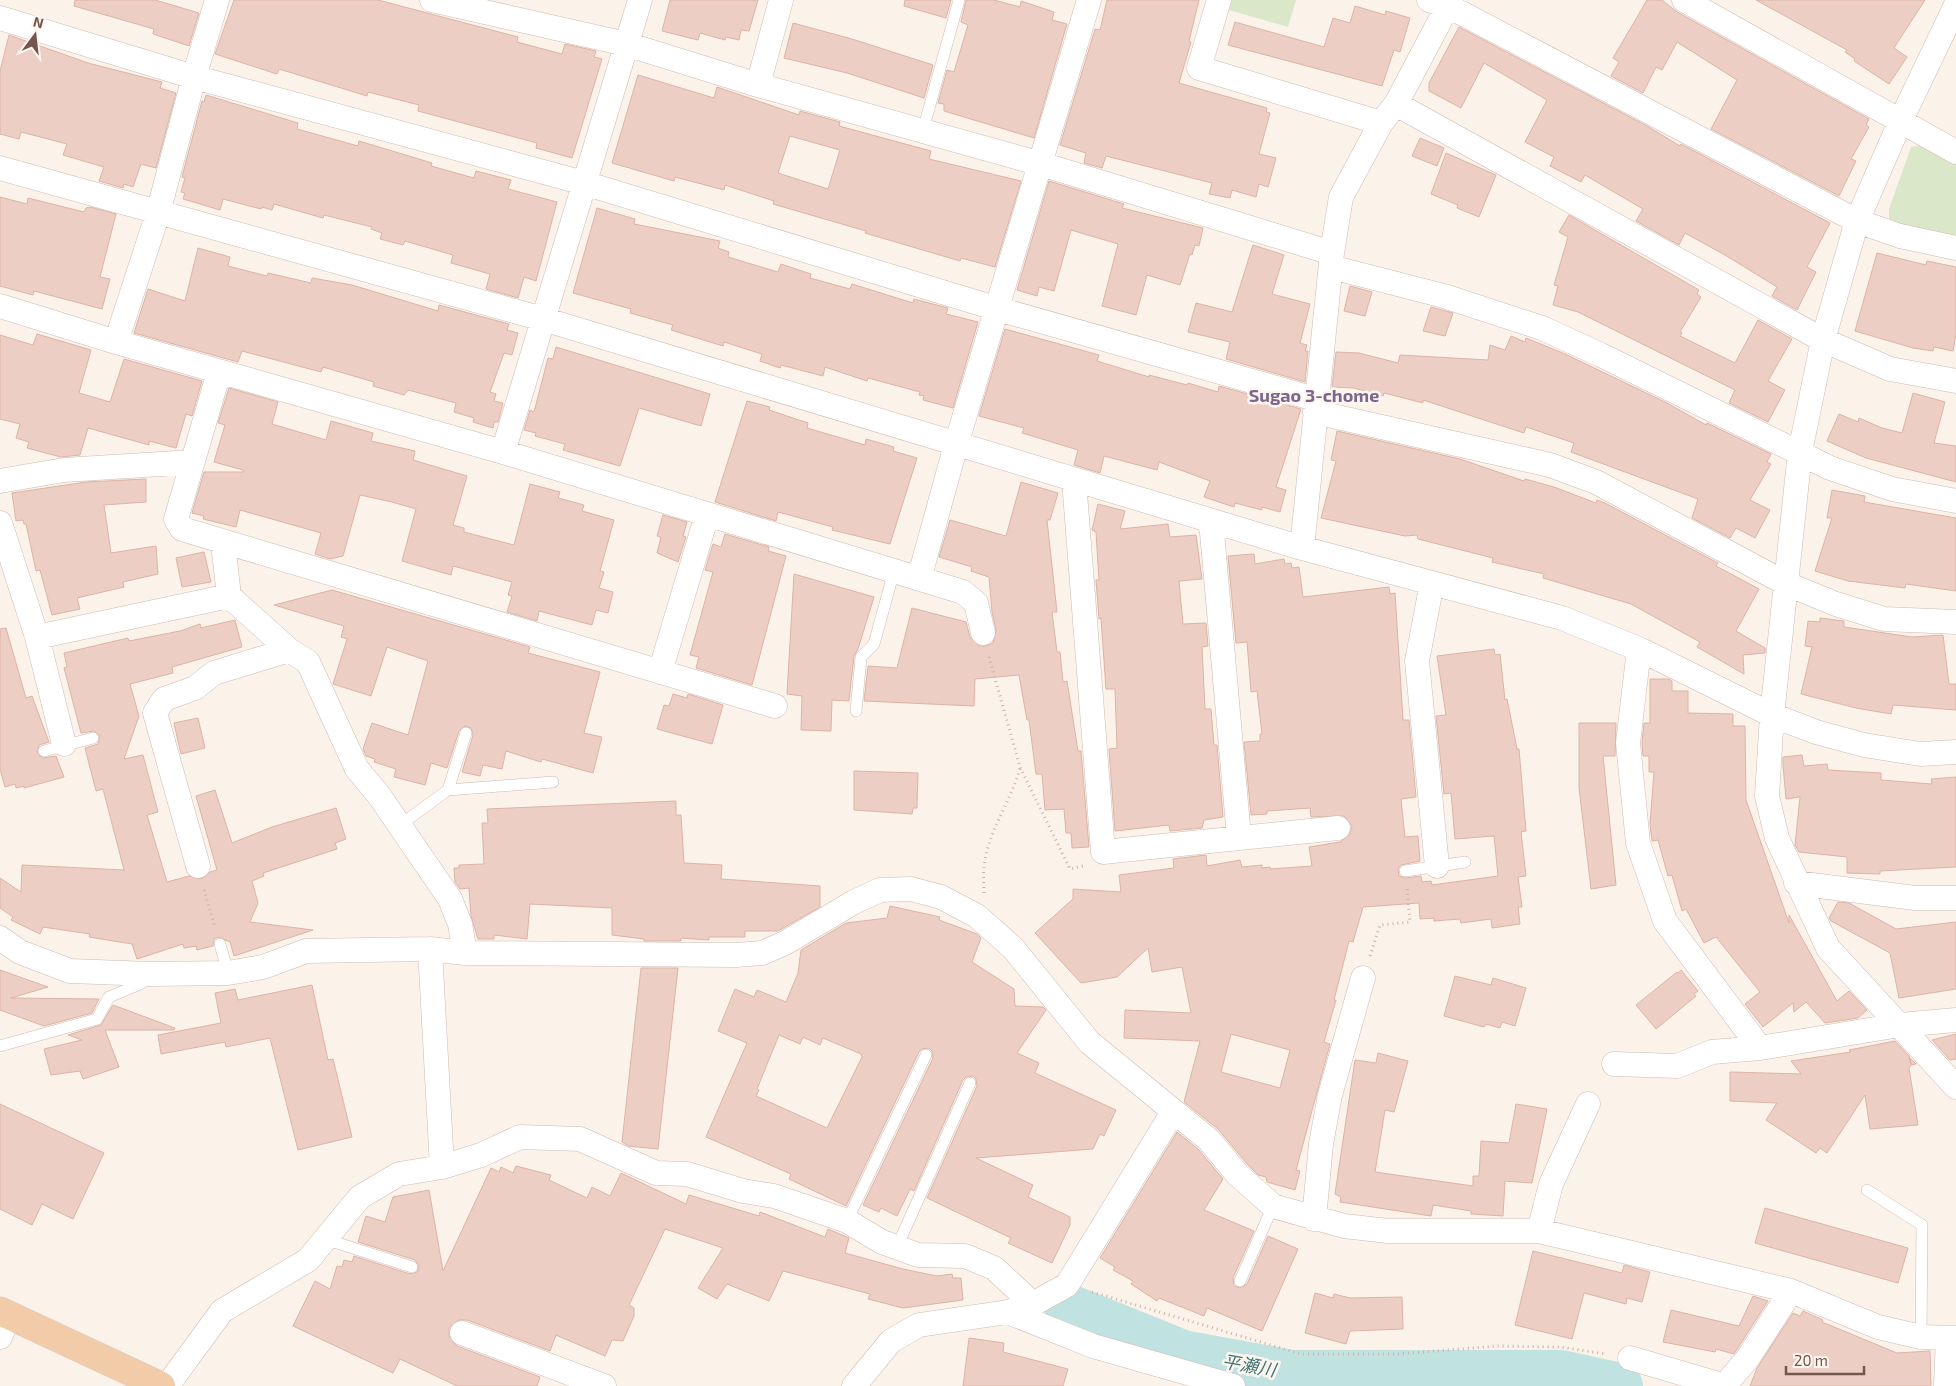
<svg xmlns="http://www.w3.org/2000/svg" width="1956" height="1386" viewBox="0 0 1956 1386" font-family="'Exo 2','Noto Sans JP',sans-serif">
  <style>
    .green { fill: #dae7c9 }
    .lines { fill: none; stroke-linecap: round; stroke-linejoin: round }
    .river { stroke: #c0e3e2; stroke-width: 46 }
    .building { fill: #edcec4; stroke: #deb3a6; fill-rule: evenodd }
    .lane-casing { stroke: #cebbb3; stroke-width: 12 }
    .street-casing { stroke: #cebbb3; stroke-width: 25 }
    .primary-casing { stroke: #d8d0ce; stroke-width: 29 }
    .path { stroke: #d2b1a7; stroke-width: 3; stroke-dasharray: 1 4; stroke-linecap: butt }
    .lane { stroke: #fff; stroke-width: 11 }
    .street { stroke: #fff; stroke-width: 24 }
    .primary { stroke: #f2cca9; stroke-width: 28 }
    .labels { text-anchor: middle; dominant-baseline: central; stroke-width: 5; stroke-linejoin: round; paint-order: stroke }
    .neighbourhood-label { font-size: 18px; font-weight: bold; fill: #7b678e; stroke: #fdf6f0 }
    .water-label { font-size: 18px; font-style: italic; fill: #447676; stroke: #fdf6f0 }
  </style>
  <rect width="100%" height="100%" fill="#fbf2ea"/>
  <path class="green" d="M1232,0H1296L1288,27L1229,10Z
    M1923,145L1956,164V238L1889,221V209L1911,147Z"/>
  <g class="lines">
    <path class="river" d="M1067,1306L1183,1353L1292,1373H1561L1620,1386"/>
  </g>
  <path class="building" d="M75,0H155L199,13L189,46L153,34L154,29L74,6Z
    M234,0H378L518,37L517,42L562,54L565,44L596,51L594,57L602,59L572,158L536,148L537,143L418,111L419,105L368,92L367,96L279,69L277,74L215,54Z
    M670,0H758L749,31L741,30L739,40L726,37L725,40L700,33L698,40L662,31Z
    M905,0H951L946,18L904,6Z
    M966,0H994L1020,7L1021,1L1054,12L1052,20L1067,24L1034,138L944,111V104L938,103L947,70L954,72L968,25L961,22Z
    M1107,0H1199L1189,41L1191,42L1179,83L1267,108L1266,112L1270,113L1259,154L1276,158L1268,187L1259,184L1256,197L1232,190L1230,198L1209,194L1212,183L1106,156L1102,168L1084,163L1086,153L1060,145L1095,29L1100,30Z
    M1647,0H1662L1677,12L1869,119L1866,125L1869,127L1851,159L1856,161L1839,196L1711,129L1737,80L1677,42L1662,70L1656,67L1643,93L1611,76L1619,62L1613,58Z
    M1756,0H1925L1894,48L1907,57L1889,84L1854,61L1855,59L1845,52L1847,50Z
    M1355,6L1385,15L1386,11L1410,18L1400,52L1394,50L1382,86L1228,45L1235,22L1324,47L1333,18L1350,23Z
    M793,23L852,39L933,65L924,98L847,73L784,58Z
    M1459,27L1647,126L1680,146L1681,144L1830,223L1807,267L1816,272L1797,310L1772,296L1777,287L1725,255L1685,233L1679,245L1636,221L1643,209L1585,175L1581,182L1550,166L1554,157L1525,142L1547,100L1484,63L1461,108L1429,91V83Z
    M9,35L88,63L162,82L160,88L176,93L156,168L141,164L133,187L124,184L123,188L99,181L104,167L63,155L67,144L21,132L19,139L0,134V71Z
    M638,75L714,98L717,87L799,115L800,111L840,122L839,126L931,151L929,159L1021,181L995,267L961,258L960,261L865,233L866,231L773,204L774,201L725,185L724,190L675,177L674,181L612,163ZM790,136L840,150L828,189L778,173Z
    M206,95L298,123L297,129L358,146L359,141L432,163L431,166L474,178L476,171L511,180L508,189L557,202L536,281L524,277L518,298L486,289L490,274L451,263L453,255L405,241L403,245L380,239L382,233L371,229L372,227L324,215L323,218L274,204L272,210L262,207L261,209L223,199L220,210L183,199L185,193L181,192L185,178L182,177L202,101L204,102Z
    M1420,138L1444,148L1437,166L1412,156Z
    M1446,153L1496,175L1479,217L1457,208L1458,205L1431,194Z
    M1049,181L1124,204L1122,208L1203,228L1199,246L1195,245L1192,255L1190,254L1180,285L1147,275L1136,315L1102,306L1118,244L1071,230L1054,291L1039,287L1037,296L1017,290Z
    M0,197L27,204L28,198L84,212L86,208L90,207L116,214L100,277L110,279L102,309L34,291L33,295L0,286Z
    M597,208L635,219L634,224L720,241L718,248L729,252L728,257L778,272L781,264L811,274L810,278L850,289L852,284L913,303L914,299L948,308L946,314L978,322L953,408L923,400L924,396L919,395L920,392L868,378L867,381L825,367L823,376L781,365L780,368L760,361L762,354L724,342L723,346L671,330L673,325L630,313L631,309L573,293Z
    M1569,215L1699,290L1697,294L1701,297L1680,332L1682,333L1680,336L1735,363L1758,320L1792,339L1768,381L1785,390L1768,422L1729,403L1735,390L1578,312L1553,305L1558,286L1554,285L1568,237L1559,232Z
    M1253,245L1284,255L1272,294L1310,304L1300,343L1307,345L1305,351H1308L1305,382L1226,359L1230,342L1188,332L1196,303L1232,312Z
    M198,248L230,257L228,266L267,276L268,273L311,283L312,278L352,285L438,311L439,305L509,324L507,330L518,333L512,355L504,353L490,392L496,394L494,401L503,403L498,422H494L493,428L473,422L474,418L454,412L456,403L408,390L404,395L373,386L374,382L323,367L321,372L242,351L238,362L134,333L148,289L185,301Z
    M1877,253L1926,265L1927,261L1956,267V334L1953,351L1934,347L1933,351L1913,348L1855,331Z
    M1350,286L1372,292L1365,316L1344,311Z
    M1431,307L1453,313L1445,336L1423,331Z
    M1005,329L1099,355L1097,361L1149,377V375L1187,385L1188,383L1218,392L1219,386L1301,409L1276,487L1286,490L1280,512L1262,507V510L1235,503L1234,507L1204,497L1210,481L1159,462L1157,470L1104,456L1100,473L1074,465L1078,450L1022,433L1024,428L979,416Z
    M37,334L91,350L79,393L110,402L124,359L202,381L192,416L186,414L176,448L149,441V445L88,428L80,455L61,457L27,448L29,442L16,438L20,424L0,419V335L33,345Z
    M1511,336L1525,342L1526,338L1565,354L1667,403L1706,425L1707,423L1771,454L1767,462L1771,464L1750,500L1770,510L1755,538L1736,528L1730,538L1692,518L1698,499L1571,452L1574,443L1526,427L1524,433L1423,400V403L1384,393L1383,396L1354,388L1332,387L1336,352L1359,353L1398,363L1400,355L1488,360L1490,345L1505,350Z
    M556,347L710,394L701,426L639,408L620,466L563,450L565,444L535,436L536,433L524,430L530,410L534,412L548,358L553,359Z
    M229,388L278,402L272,424L326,440L331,421L373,433L371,441L415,451L413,460L467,476L453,525L464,528V532L514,545L530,484L560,492L558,498L584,505L582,511L614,520L600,571L604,572L599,588L613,592L608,613L596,610L592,625L539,611L537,621L507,612L512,596L508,595L512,582L453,566L451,575L402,561L416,509L392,502L360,495L343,556L330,559L315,554L321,533L240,510L236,527L203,519L204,516L192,513L204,472H243V470L214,462L225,425L218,423Z
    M1913,393L1945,402L1934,443L1956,446V482L1866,458L1827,441L1839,414L1858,422L1859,418L1882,428L1902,433Z
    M747,401L770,407L769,410L808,423L807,428L865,445L866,439L894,447L893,451L917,458L890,544L832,530L833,527L782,513L778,512L776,521L715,502Z
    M1337,431L1460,459L1524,481L1525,479L1554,487L1596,503L1597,500L1605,503L1718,563L1716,566L1759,589L1736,631L1765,648V653L1743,655L1744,674L1697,647L1700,642L1631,604L1543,578L1544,574L1492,562L1493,558L1418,539L1417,535L1405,536L1321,518L1336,461L1331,460Z
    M146,479V502L104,505L111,553L156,546L158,574L123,582L124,587L77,598L80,609L52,615L40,570L36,571L26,524H24L23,520L16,521L12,493L86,482Z
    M1021,482L1058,493L1050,520H1047L1057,612H1052L1057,652H1060L1063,682L1067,681L1078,751H1081L1089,847L1072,848L1071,833H1066L1064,809L1045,810L1042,774H1036L1029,720H1027L1019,675L975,679L974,706L864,701L868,666L897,668L912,608L966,622L970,637L979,646H986L993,643L996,630L992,612L989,577L971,571L972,567L939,557L950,520L1006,536Z
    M1832,490L1865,496L1864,502L1956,518V591L1906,584L1905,588L1848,581L1815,571L1832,518H1827Z
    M1098,504L1125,511L1120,529L1168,524L1170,537L1196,535L1202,579L1179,581L1183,624L1206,623L1208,646L1202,647L1205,709H1211L1214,745H1217L1223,817L1204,820L1202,828L1170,831L1169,825L1115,831L1109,749L1117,748L1115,689H1106L1101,618L1099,619L1096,580H1099L1096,532L1092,530Z
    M663,515L687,522L683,536L686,537L678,562L657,553L661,537L657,536Z
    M725,534L769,547L768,551L786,556L752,685L696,668L699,657L690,655L713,572L705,570L713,544L721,547Z
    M204,552L211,582L182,587L176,558Z
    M1254,554L1255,564L1284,559L1285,564L1291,563L1292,568L1299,567L1303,597L1389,587L1390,594L1395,593L1403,720H1409L1416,797L1401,799L1405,837L1418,836L1420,861L1401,865L1398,869L1399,876L1406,878L1421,876L1422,882L1431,881L1432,885L1498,876L1494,836L1455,839L1451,793L1444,794L1436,716L1446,715L1437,656L1494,649L1495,655L1500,654L1505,700L1507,699L1517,749H1519L1526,831L1521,832L1526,876L1518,877L1522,907H1518L1520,924L1492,928L1491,919L1461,923L1460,919L1434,921V918L1420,919L1419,903L1363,907L1353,942L1349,941L1334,1000H1336L1324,1042L1330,1044L1296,1170L1300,1171L1295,1190L1267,1182L1266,1177L1258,1175L1248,1165L1218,1129L1184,1102L1200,1041L1124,1038L1125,1010L1191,1013L1182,967L1152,972L1148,948L1117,977L1081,983L1035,933L1073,899V889L1121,892L1119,875L1174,868L1173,859L1206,855L1207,866L1240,860L1242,867L1262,865V868L1270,867V869L1312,866L1309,847L1340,842L1350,834L1352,826L1344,816L1311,817L1310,808L1267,811V814L1251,815L1244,742L1260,741V734H1262L1257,691L1251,692L1247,642L1236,643L1228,556ZM1231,1034L1290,1050L1280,1088L1221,1072Z
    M794,574L874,597L858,649L854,656L849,701L832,700L831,731L801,730L802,696L787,694Z
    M332,590L530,647L528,653L600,672L584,733L602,737L593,773L542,759L541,762L506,751L502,769L483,765L480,776L462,772L473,735L471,728L465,726L459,731L447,768L431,763L425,785L394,777L396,769L374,762L375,759L366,756L363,749L372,723L408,735L428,661L387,647L371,696L333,684L347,639L341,637L344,626L274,605Z
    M1820,618L1844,621V627L1912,637L1943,635L1949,684H1956V710L1893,705L1891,714L1856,708L1801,694L1812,647L1805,646L1808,621L1820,622Z
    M235,620L242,647L172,667L173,673L130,684L139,716L124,759L143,755L158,812L147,815L167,882L189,876L201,879L210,872L217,870L196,796L215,790L232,843L272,827L336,808L346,839L335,843L337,849L263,873L264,876L252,881L258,903L250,922L313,930L234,956L230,942L218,937L214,939L213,946L197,950L196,946L184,948L183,944L137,959L132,944L89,937L90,934L43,927L40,934L11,920L13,917L0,908V878L21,892L22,865L124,870L103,789L96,791L85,748L98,744L100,736L94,731L81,733L64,668L67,667L64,653L128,638L129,641L180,631L200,624L201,628Z
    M6,628L26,698L32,696L49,742L39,745L37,753L43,758L56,756L64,777L24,788V786L16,788L15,784L5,787L0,769V629Z
    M1650,679H1669L1672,681V691H1688V713L1733,714V726H1745L1746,800L1789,923V915L1837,1001L1849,991L1867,1010L1858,1018L1825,1023L1806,1002L1794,1012L1793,1003L1763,1027L1745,1004L1760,992L1716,937L1704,943L1686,909L1682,911L1672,875L1668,876L1658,840L1652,841L1650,824L1654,772H1649V756H1643L1642,743L1644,723H1650Z
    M673,694L687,698L688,694L723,705L712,744L657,729L664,705L669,706Z
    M198,718L205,748L181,754L174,723Z
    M1579,723H1616L1615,756H1603L1616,885L1591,889L1579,788Z
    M1802,755L1804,766L1827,764L1828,770L1881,773V780L1932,784L1931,779L1956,777V867L1880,871V874L1847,873V857L1799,852L1795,845L1800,797L1786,799L1783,765V757Z
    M854,771L918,773L917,808H913L912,814L854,810Z
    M676,801V815H681L684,863L722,865L721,879L820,886V907L778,931H745V937H709V940L681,938V941H644V939L612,935V908L530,904L527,939L494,935V939H478L471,916L469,888L460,889L455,882L454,868H459V865L484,864L482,823H488L487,809Z
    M1838,902L1849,903L1896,929L1956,922V989L1899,998L1890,953L1831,921L1829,918Z
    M890,906L940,917L939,920L977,934L981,938L972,962L1014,989L1015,1006L1043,1007L1046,1010L1017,1053L1039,1063L1035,1073L1116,1110L1104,1136L1100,1134L1093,1149L976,1158L1033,1185L1028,1197L1070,1217V1225L1052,1263L1008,1243L1011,1238L927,1198L977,1086L976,1079L973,1076L966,1077L963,1080L914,1191L910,1189L897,1216L881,1208L879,1212L863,1205L933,1058L932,1051L929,1048L922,1049L919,1052L846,1206L789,1179L791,1174L706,1137L747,1043L718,1031L735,989L754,997L757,990L786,1002L798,973L801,950L846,923L887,918ZM779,1035L800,1044L803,1037L820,1045L823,1038L861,1054L862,1057L827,1128L756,1096L759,1090L757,1089Z
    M641,968H678L658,1149L628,1146L622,1142Z
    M0,970L48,987L11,998L99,999L92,1013L44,1026L0,1010Z
    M1681,970L1698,991L1694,994L1696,996L1656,1029L1636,1005L1677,972L1678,973Z
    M1455,976L1491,985L1493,978L1526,988L1515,1026L1502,1022L1500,1028L1486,1024L1484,1027L1444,1016Z
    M312,985L328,1060L333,1059L352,1137L298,1150L270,1038L226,1047L225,1042L161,1054L158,1035L221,1023L215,993L235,989L238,1000Z
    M113,1005L175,1028L174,1030H105L119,1067L83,1079L80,1071L51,1075L44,1049L82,1040L68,1035L101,1025Z
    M1956,1034V1059L1950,1060L1932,1040Z
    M1895,1041L1909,1056L1911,1064L1909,1057L1916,1064L1911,1065L1909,1068L1918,1125L1870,1129L1865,1095L1827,1153L1820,1148L1816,1153L1766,1120L1777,1103L1730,1101V1072L1801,1074L1791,1061L1851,1052L1849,1050Z
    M1378,1053L1408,1061L1394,1112L1385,1110L1375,1172L1473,1186V1176H1479L1481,1141L1509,1143L1516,1104L1547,1109L1532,1183L1505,1181L1503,1216L1471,1214V1211L1433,1205L1431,1216L1340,1202L1341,1197L1335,1194L1355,1060L1376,1063Z
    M0,1104L104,1153L73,1219L42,1204L32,1225L0,1209Z
    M1177,1132L1199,1150L1223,1179L1204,1210L1254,1231L1233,1278L1234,1286L1240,1288L1247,1284L1268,1236L1298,1249L1262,1331L1207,1308L1204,1316L1159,1298L1157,1301L1131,1284L1133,1281L1113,1270L1115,1267L1100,1258Z
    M516,1166L551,1175L549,1180L587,1198L592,1187L610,1196L621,1173L686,1204L689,1195L759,1216L760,1212L825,1237L828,1229L849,1238L845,1253L903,1269L937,1276L952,1274L953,1278H961L963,1300L903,1308L868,1299L870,1294L783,1271L769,1301L727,1284L717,1299L698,1288L723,1248L665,1229L629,1305L634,1308V1316L623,1341L612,1340L605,1356L556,1335L550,1351L467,1320H459L449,1328V1336L457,1346L540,1377L537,1386H457L400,1359L393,1373L293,1326L315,1281L330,1289L337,1266L342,1267L344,1260L352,1262L354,1256L410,1274L417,1272L419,1266L415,1260L358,1242L366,1216L385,1222L393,1197L429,1190L443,1271L491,1168L499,1172L501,1167L513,1173Z
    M1765,1208L1908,1248L1898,1283L1755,1243Z
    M1533,1251L1622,1273L1624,1265L1650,1272L1642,1302L1627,1298L1626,1304L1584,1293L1572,1339L1515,1325Z
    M1315,1293L1333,1298L1334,1294L1350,1298L1402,1297L1403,1329L1350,1331L1346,1344L1305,1333Z
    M1753,1296L1768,1301L1734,1354L1716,1349L1715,1352L1663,1342L1671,1310L1739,1326Z
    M1803,1311L1823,1320L1822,1322L1897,1353L1930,1351L1931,1386H1750L1757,1368L1793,1313L1800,1316Z
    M969,1338L1004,1343L1003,1352L1068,1369L1063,1386H963Z"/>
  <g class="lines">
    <defs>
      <path id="lane" d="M923,130L959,0
        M856,711L861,657L874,644L894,571
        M44,751L93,738
        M448,790L553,782
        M400,825L448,790L466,733
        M1405,871L1465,862
        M220,944L228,973
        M0,1046L97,1019L109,997L140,984L147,978
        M1867,1190L1922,1225L1921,1337
        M847,1221L926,1055
        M325,1239L412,1267
        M897,1247L970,1083
        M1240,1281L1273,1206"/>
      <path id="street" d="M432,0L626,44L758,85L1041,164L1332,253
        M1219,0L1199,68L1381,123
        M1429,0L1448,6L1857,221L1900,236L1956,248
        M1684,0L1956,152
        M1956,5L1901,120L1857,221L1823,340L1800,452L1772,715L1767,796L1777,838L1828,948L1956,1087
        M0,18L194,77L584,183L998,309L1315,399
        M758,85L781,0
        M1396,104L1823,340L1890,369L1956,381
        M0,168L543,319L1302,548L1562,618L1639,649L1772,715L1816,732L1864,745L1920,754L1956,752
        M1331,267L1444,296L1542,328L1601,355L1830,468L1892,489L1956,501
        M0,306L116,342L503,452L963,592L976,603L983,633
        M116,342L158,213L194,77L217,0
        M219,372L176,519L182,529L775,706
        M1315,412L1550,465L1596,482L1787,584L1836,604L1884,619L1956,622
        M503,452L640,0
        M1074,480L1103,852L1338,828
        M0,481L64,470L193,462
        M1211,521L1239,837
        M0,523L37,637L64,744
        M223,543L229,596L289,650L308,662L357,769L378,794L450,899L460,924L465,953
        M1302,548L1332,253L1341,197L1381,123L1396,104L1451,0
        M919,579L956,445L1089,0
        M1432,583L1417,661L1437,866
        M37,637L229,596
        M1639,649L1628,743L1638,843L1665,921L1760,1048
        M660,672L707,515
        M198,866L155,713L164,699L195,688L214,673L289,650
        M1796,883L1915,898H1956
        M0,938L20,952L70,971L151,974L228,973L263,967L306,951L430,949L465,953L736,955L762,953L785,943L854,902L880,890L911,889L941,897L977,916L1013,948L1089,1042L1209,1140L1238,1175L1273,1206L1344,1226L1388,1231H1539L1791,1291L1878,1327L1921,1337L1956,1338
        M430,949L442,1167
        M1614,1064L1677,1066L1712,1052L1760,1048L1900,1025L1956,1020
        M1314,1219L1321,1144L1330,1095L1363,978
        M1539,1231L1551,1184L1588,1104
        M1008,1312L1093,1346L1233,1386
        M462,1333L604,1386
        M0,1337L10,1315
        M1630,1358L1725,1386
        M1725,1385L1748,1358L1791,1291
        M167,1386L222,1311L308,1260L360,1197L399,1174L442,1167L481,1155L520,1137L580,1139L656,1173L687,1174L743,1191L774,1196L847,1221L882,1242L918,1255L965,1256L994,1268L1033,1304
        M854,1386L891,1341L919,1325L1008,1312L1033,1304L1067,1285L1173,1112
        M1946,1386L1948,1338"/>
      <path id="primary" d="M0,1311L161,1386"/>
    </defs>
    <use href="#lane" class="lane-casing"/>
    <use href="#street" class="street-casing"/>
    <use href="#primary" class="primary-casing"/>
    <path class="path" d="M989,657L1020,767L1070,869L1083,866
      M204,890L215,927
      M984,893C984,885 983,877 984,869C986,834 1011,802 1020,768
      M1370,956L1380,925L1410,922L1407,888
      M1092,1292L1301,1354H1398L1497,1346L1560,1347L1606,1354"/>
    <use href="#lane" class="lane"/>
    <use href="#street" class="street"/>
    <use href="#primary" class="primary"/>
  </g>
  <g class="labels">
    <g class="neighbourhood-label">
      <text x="1314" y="395">Sugao 3-chome</text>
    </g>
    <g class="water-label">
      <text transform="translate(1249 1365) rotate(10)">平瀬川</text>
    </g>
  </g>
  <g transform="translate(35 35) rotate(15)" stroke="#fdf6f0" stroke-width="4" paint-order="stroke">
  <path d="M0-4L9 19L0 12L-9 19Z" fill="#73574f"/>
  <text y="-8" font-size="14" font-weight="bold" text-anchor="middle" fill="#73574f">N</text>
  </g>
  <path d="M1786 1366v8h78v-8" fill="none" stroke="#73574f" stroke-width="2.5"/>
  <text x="1794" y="1366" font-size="15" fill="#73574f" stroke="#fdf6f0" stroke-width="4" paint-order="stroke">20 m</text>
</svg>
